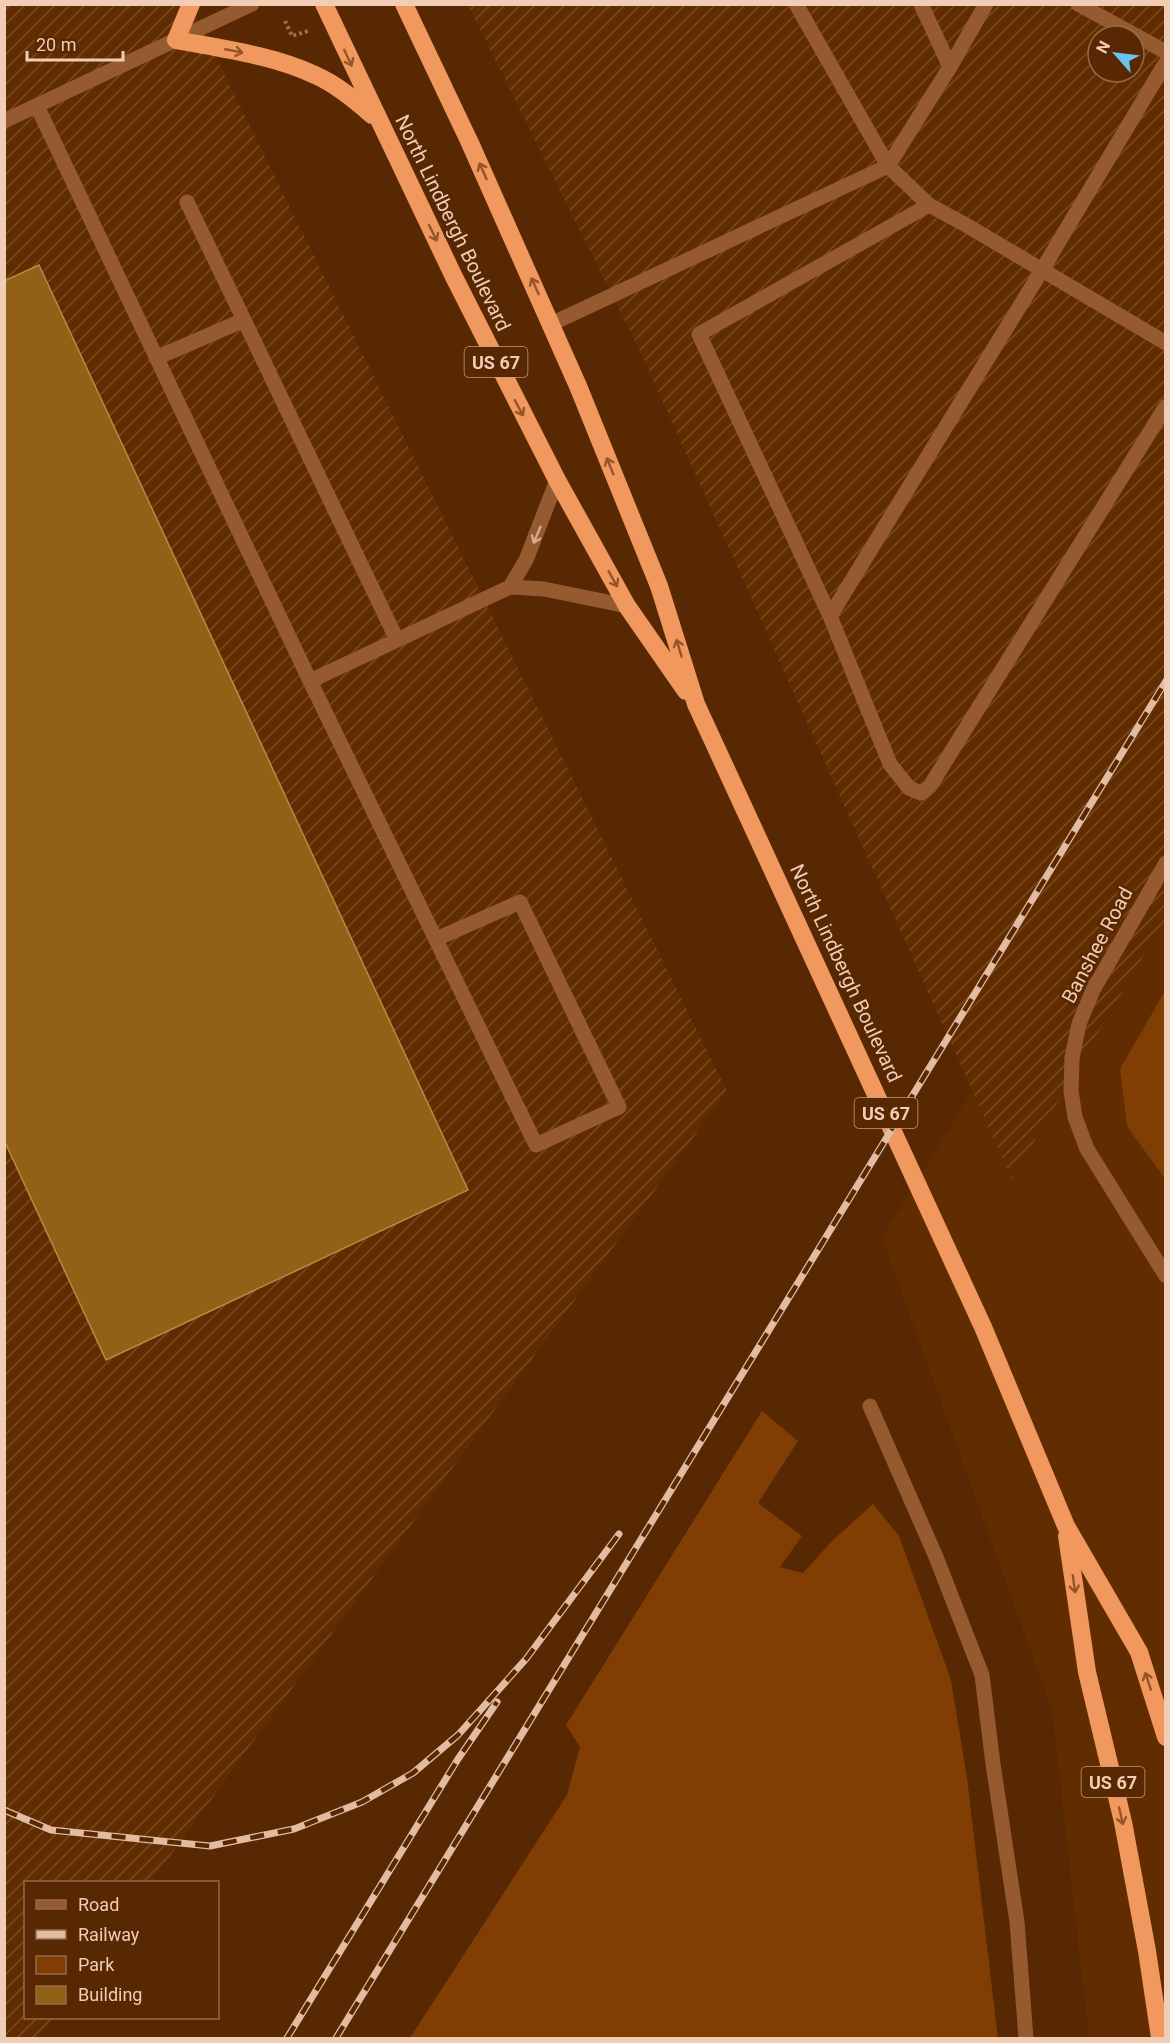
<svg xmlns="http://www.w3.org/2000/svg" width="1170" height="2043" viewBox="0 0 1170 2043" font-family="Roboto,sans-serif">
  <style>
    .built { fill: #612d00 }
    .industrial { fill: url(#industrial-furrows); fill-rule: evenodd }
    .green { fill: #803e04 }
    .building { fill: #906116; stroke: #ba8945; stroke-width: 1.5 }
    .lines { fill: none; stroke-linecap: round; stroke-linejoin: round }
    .path { stroke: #9a7050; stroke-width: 4; stroke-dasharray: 3 3; stroke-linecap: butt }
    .minor { stroke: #965a31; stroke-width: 15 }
    .highway { stroke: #f0985e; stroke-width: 18 }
    .rail-casing { stroke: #e2bba3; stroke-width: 7 }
    .rail { stroke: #572802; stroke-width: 4.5; stroke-dasharray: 14; stroke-linecap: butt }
    .oneway { stroke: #945527 }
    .oneway2 { stroke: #d6aa8e }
    .labels { text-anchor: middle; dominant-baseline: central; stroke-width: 5; stroke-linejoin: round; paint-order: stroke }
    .shield { fill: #572802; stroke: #c49c80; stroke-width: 1.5 }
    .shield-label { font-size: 18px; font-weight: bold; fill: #f2cdb6 }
    .street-label { font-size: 20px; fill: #f2cdb6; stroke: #572802 }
  </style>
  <defs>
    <pattern id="industrial-furrows" width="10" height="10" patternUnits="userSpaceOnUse" patternTransform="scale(1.5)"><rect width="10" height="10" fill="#612d00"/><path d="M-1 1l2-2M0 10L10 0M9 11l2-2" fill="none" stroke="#784a23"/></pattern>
  </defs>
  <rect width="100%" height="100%" fill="#572802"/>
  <path class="built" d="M1165,776V2038H1089L1052,1710L882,1238Z"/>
  <path class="industrial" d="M5,5H190L727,1091L151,1882H26V2018H53L38,2038H5Z
    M468,5H1165V919L1012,1179L645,362ZM1098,36H1134V72H1098Z"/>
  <path class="green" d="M1165,991V1179L1127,1126L1120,1069Z
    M762,1411L798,1441L758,1503L802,1536L780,1567L803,1573L832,1541L873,1504L899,1536L951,1680L967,1778L998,2038H410L567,1795L580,1747L566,1725Z"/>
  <path class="building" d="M39,265L468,1190L106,1360L4,1140V281Z"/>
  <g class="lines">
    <path class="path" d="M285,21L292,36L308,31"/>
    <path class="minor" d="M796,4L888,166L929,205L966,225L1166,343
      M921,4L950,67
      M1078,4L1166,52
      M37,106L310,681
      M4,121L252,4
      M187,202L244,320
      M929,205L699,334L830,616L890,764L909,788L921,793L930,786L1166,406
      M551,324L888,166L950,67L986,4
      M156,358L244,320L397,640
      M510,587L526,560L557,480
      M830,616L1042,270L1166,62
      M1166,863L1093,990L1079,1024L1072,1058L1071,1091L1075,1117L1087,1149L1166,1276
      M436,939L520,902L619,1107L536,1145L310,681L510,587L544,589L627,606
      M870,1406L936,1557L982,1675L993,1764L1017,1922L1026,2038"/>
    <path class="highway" d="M191,4L176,40C223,49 272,55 315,75C336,84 355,100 372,115
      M324,4L454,277L557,480L627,606L686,691
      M404,4L470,143L578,386L659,586L696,704L983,1327L1066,1526L1139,1652L1166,1737
      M1067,1536L1087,1672L1123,1822L1147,1951L1160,2038"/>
    <defs>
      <path id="rail" d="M4,1810L51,1830L210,1846L294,1829L362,1802L413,1773L458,1735L526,1659L619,1534
        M287,2038L458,1759L497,1702
        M336,2038L1166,681"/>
    </defs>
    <use href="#rail" class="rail-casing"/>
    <use href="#rail" class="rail"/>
  </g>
  <defs><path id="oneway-shaft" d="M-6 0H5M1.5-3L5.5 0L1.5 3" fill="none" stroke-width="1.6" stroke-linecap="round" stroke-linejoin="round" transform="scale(1.5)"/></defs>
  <g class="oneway">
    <use href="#oneway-shaft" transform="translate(234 51) rotate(11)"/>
    <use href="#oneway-shaft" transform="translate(348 58) rotate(65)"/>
    <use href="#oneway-shaft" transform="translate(483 171) rotate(-114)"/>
    <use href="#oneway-shaft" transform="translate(433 233) rotate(64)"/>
    <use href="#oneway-shaft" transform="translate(535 286) rotate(-114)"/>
    <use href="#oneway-shaft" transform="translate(519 408) rotate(62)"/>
    <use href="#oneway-shaft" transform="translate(610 466) rotate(-112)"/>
    <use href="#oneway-shaft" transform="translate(613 579) rotate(61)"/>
    <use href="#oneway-shaft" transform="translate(679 648) rotate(-107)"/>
    <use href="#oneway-shaft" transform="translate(1074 1584) rotate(82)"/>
    <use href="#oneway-shaft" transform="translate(1148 1681) rotate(-108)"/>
    <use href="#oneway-shaft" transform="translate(1121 1816) rotate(77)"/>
  </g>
  <use class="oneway2" href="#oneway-shaft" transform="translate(537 535) rotate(113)"/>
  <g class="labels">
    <g class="shield">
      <rect x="464.5" y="347" width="63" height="30" rx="4.5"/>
      <rect x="854.5" y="1098" width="63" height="30" rx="4.5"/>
      <rect x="1081.5" y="1767" width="63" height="30" rx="4.5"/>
    </g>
    <g class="shield-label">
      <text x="496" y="362">US 67</text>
      <text x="886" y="1113">US 67</text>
      <text x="1113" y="1782">US 67</text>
    </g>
    <g class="street-label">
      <text transform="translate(453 223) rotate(64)">North Lindbergh Boulevard</text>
      <text transform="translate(1097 945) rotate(-62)">Banshee Road</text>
      <text transform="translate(846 973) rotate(65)">North Lindbergh Boulevard</text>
    </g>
  </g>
  <rect width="1170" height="2043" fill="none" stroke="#f2cdb6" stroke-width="12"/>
  <rect x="24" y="1881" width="195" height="138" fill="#572802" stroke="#956a4a" stroke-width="1.5"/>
  <rect x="36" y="1900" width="30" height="9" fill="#965a31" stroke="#956a4a" stroke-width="1.5"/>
  <text x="78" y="1911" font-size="18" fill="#f2cdb6">Road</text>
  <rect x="36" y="1930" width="30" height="9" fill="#e2bba3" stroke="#956a4a" stroke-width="1.5"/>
  <text x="78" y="1941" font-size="18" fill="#f2cdb6">Railway</text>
  <rect x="36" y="1956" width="30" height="18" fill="#803e04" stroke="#956a4a" stroke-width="1.5"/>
  <text x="78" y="1971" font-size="18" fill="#f2cdb6">Park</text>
  <rect x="36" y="1986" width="30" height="18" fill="#906116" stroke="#956a4a" stroke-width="1.5"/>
  <text x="78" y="2001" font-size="18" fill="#f2cdb6">Building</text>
  <g transform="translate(1116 54) rotate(298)"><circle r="28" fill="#572802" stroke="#956a4a" stroke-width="1.5"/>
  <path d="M0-4.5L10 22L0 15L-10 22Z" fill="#6ac3f1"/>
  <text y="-9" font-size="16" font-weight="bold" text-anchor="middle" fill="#f2cdb6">N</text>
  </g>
  <path d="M27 51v9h96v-9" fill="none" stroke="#f2cdb6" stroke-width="3"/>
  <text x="36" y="51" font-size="18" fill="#f2cdb6" stroke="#572802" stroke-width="4.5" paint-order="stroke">20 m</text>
</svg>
